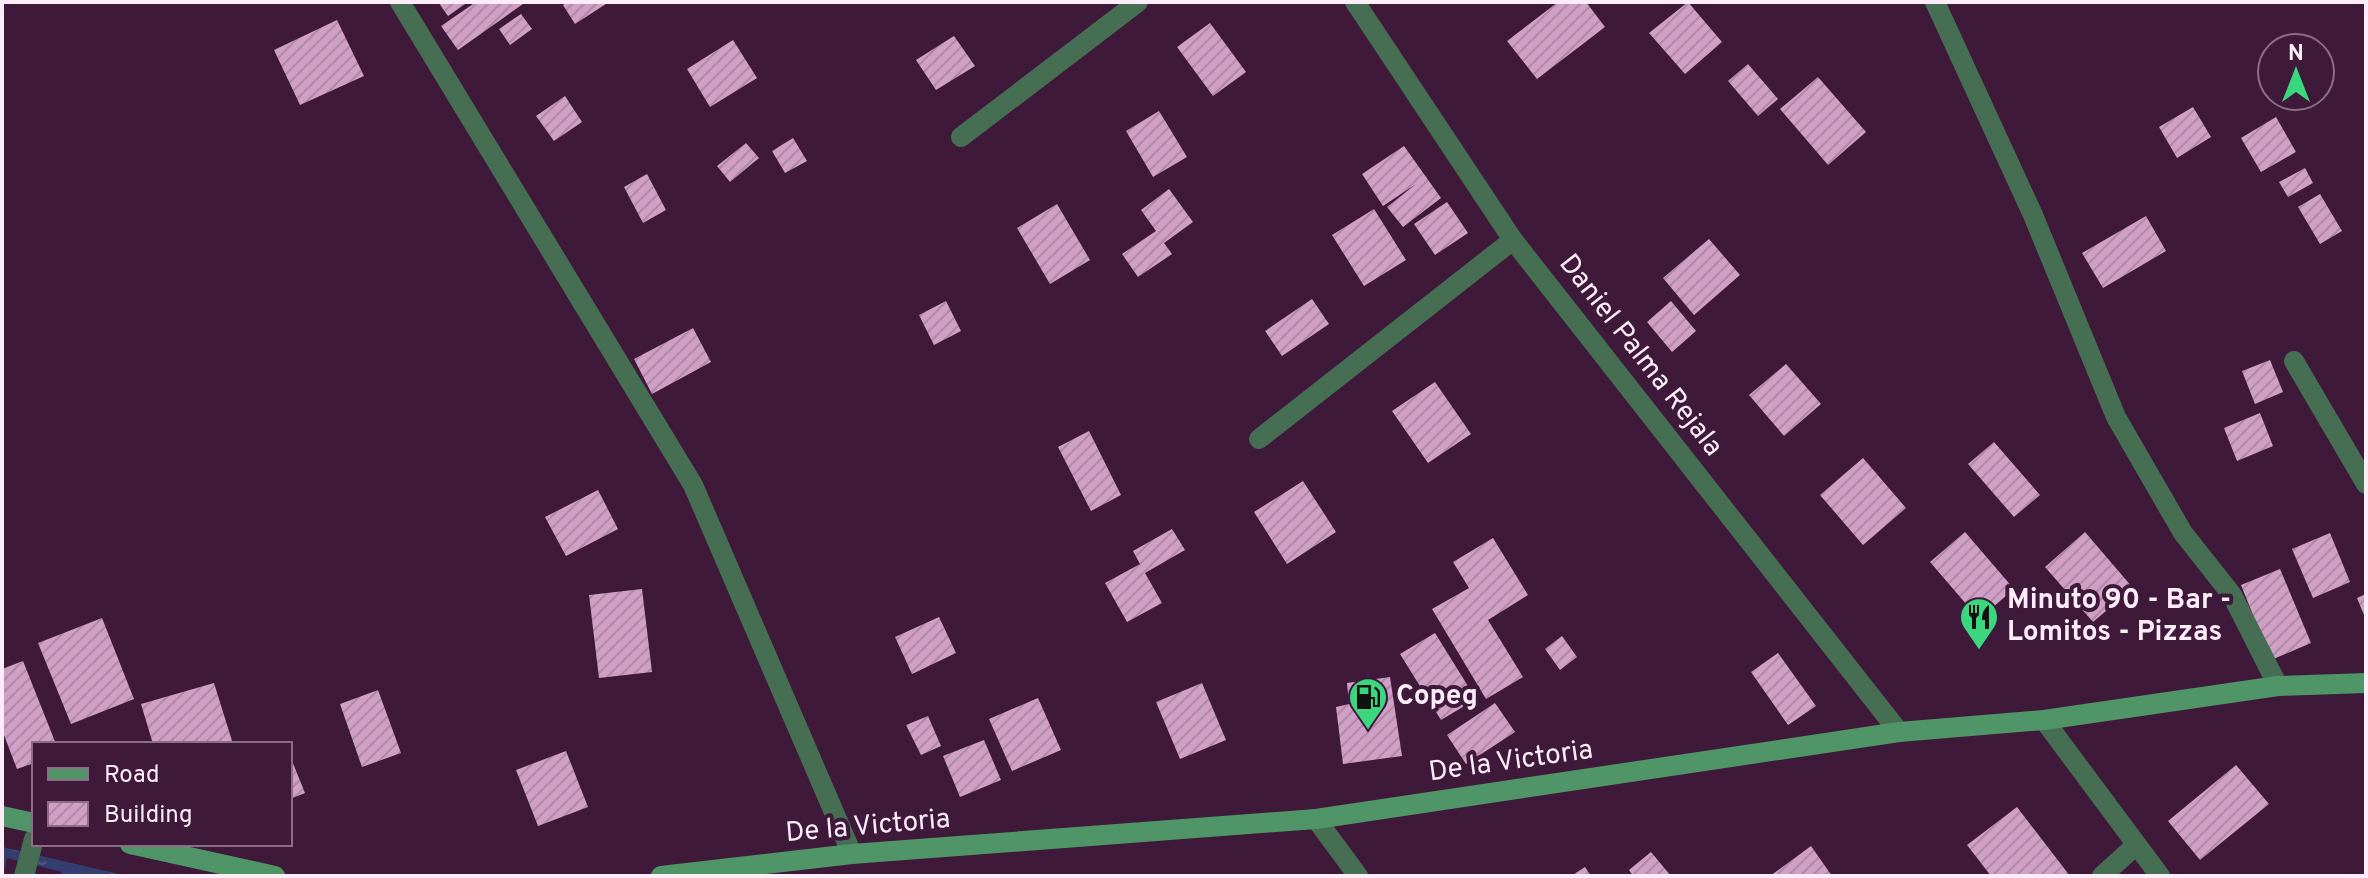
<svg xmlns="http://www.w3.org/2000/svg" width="2368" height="878" viewBox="0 0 2368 878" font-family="Overpass,sans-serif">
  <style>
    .water { fill: url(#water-ripples) }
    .pier { fill: #3f193a }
    .building { fill: url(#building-hatch) }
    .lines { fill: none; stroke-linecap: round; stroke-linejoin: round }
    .service { stroke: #456e52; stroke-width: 20 }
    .minor { stroke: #456e52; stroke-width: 20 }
    .secondary { stroke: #509567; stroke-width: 20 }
    .labels { text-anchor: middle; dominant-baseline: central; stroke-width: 8; stroke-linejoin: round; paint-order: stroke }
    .street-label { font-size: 28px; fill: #fdedf9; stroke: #3f193a }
    .poi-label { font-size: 28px; font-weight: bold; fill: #fdedf9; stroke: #3f193a; text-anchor: start }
  </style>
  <defs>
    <pattern id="water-ripples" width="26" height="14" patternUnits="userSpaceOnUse" patternTransform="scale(2)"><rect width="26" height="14" fill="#333d6f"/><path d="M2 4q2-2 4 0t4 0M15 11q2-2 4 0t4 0" fill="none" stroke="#515984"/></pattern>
    <pattern id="building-hatch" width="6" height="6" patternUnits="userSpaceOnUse" patternTransform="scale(2)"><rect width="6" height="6" fill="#d09fc6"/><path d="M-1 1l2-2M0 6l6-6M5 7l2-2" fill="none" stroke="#af89a7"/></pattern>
  </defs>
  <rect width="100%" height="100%" fill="#3f193a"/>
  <path class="water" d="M2,847L128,876H16L2,872Z"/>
  <path class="pier" d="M7,858L62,872L61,876H3Z"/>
  <path class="building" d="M438,2H468L448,16Z
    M476,2L523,4L458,50L441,26Z
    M567,2H609L575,24L563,5Z
    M1558,2H1586L1605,27L1537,79L1507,41Z
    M1688,2L1722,42L1685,74L1649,33Z
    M521,14L532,29L510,45L499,29Z
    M337,20L364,76L300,105L274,50Z
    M1210,23L1246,72L1213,96L1177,47Z
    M954,36L975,66L936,90L916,60Z
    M733,40L757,78L710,107L687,69Z
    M1748,64L1778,99L1758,116L1728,81Z
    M1818,77L1866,132L1828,165L1780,109Z
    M565,96L582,122L554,141L536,116Z
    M2193,107L2211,137L2177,158L2159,127Z
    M1159,111L1187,157L1153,177L1126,131Z
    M2276,117L2296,152L2261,172L2241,138Z
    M793,138L807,161L785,173L772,151Z
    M746,143L759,158L730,182L717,166Z
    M1404,146L1441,198L1403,227L1387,207L1416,184L1383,206L1362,174Z
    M2305,168L2313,183L2288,197L2279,182Z
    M647,174L666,210L643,223L624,187Z
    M1169,189L1193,222L1164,243L1172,254L1138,277L1122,254L1156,231L1141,210Z
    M2320,194L2342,231L2320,244L2298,207Z
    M1447,202L1468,233L1435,255L1414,224Z
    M1057,204L1090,260L1050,284L1017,228Z
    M1374,209L1406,260L1364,286L1332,235Z
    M2146,216L2166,251L2103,288L2082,253Z
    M1709,239L1740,275L1694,315L1663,278Z
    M1312,299L1329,324L1282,356L1265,331Z
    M946,301L961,331L934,345L919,315Z
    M1671,301L1696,331L1672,352L1647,322Z
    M693,328L711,362L652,394L634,359Z
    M2270,360L2283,392L2255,404L2242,371Z
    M1786,364L1821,404L1784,436L1749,395Z
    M1435,382L1471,434L1428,463L1392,411Z
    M2260,413L2273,446L2237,461L2224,428Z
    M1089,431L1121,495L1091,511L1058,447Z
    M1994,442L2040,495L2014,517L1968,464Z
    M1863,458L1906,508L1863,545L1820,495Z
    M1303,481L1336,532L1287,564L1254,512Z
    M598,490L618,529L566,556L545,517Z
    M1172,529L1185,550L1145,573L1162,603L1127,622L1105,583L1140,564L1133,551Z
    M1965,532L2014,589L1979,619L1930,562Z
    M2085,532L2133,588L2093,622L2045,567Z
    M2330,533L2350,582L2313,598L2292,549Z
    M1493,538L1528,595L1488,620L1523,677L1486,699L1432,609L1469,588L1453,562Z
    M2280,569L2311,643L2271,660L2241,585Z
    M642,589L652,672L599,678L589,595Z
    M2366,594V620L2357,598Z
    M939,617L956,653L912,674L895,637Z
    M102,618L134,699L71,724L38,643Z
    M1435,633L1476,699L1441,720L1400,654Z
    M1562,636L1577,657L1560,670L1545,649Z
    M1778,653L1816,706L1788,725L1751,672Z
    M23,661L56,744H34V763L17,769L2,730V669Z
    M1390,677L1402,756L1343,764L1336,707L1349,704L1347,683Z
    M214,683L233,744H153L141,704Z
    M1202,683L1226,740L1180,759L1156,702Z
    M378,690L401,753L362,767L340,704Z
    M1038,698L1061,750L1012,771L989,719Z
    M1495,703L1515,732L1466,764L1447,735Z
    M928,716L941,746L921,755L906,725Z
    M984,740L1001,780L960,797L943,756Z
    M566,751L588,807L538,826L516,770Z
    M290,756L305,793L290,799Z
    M2236,765L2269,804L2200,860L2168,821Z
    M2017,807L2070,876H1991L1967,845Z
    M1811,846L1832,876H1770Z
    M1651,852L1671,876H1633L1629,870Z
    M1585,867L1591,876H1571Z"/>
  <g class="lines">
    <path class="service" d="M2102,876L2135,846"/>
    <path class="minor" d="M400,2L693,485L852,854
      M1355,2L1513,240L1899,732
      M1935,2L2033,215L2116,417L2183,533L2232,595L2278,686
      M961,137L1138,2
      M2294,361L2366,484
      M1259,439L1513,240
      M2044,720L2160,876
      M1316,819L1358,876
      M24,876L34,839"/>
    <path class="secondary" d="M2,816L34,823
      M130,844L275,876
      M661,876L852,854L1316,819L1899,732L2044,720L2278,686L2366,683"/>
  </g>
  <defs>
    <symbol id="restaurant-pin" viewBox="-11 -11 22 30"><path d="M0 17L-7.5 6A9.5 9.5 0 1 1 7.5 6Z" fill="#3bd77e" stroke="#3f193a"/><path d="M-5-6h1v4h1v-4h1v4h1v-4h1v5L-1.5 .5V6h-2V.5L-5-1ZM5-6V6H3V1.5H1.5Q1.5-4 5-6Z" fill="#111"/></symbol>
    <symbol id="fuel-pin" viewBox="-11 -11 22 30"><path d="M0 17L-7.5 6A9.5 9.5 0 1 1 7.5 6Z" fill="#3bd77e" stroke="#3f193a"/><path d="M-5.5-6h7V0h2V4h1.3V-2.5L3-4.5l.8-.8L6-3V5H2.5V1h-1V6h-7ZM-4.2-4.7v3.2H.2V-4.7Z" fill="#111"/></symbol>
  </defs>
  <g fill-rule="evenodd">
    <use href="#restaurant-pin" x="1957" y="595" width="44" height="60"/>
    <use href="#fuel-pin" x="1346" y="675" width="44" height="60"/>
  </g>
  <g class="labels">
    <g class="street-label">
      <text transform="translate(1640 356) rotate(52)">Daniel Palma Rejala</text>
      <text transform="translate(1511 762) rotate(-8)">De la Victoria</text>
      <text transform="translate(868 827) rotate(-5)">De la Victoria</text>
    </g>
    <g class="poi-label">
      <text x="2007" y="601">Minuto 90 - Bar -<tspan x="2007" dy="32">Lomitos - Pizzas</tspan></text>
      <text x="1396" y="697">Copeg</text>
    </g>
  </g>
  <rect width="2368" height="878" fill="none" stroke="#fdedf9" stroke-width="8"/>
  <rect x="32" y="742" width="260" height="104" fill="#3f193a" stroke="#8b6e86" stroke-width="2"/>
  <rect x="48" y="768" width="40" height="12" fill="#509567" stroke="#8b6e86" stroke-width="2"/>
  <text x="104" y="782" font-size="24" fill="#fdedf9">Road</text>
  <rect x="48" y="802" width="40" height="24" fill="url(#building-hatch)" stroke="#8b6e86" stroke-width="2"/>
  <text x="104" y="822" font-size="24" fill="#fdedf9">Building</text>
  <g transform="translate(2296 72)"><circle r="38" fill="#3f193a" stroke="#8b6e86" stroke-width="2"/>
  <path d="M0-6L14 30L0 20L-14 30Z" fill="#3bd77e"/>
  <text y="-12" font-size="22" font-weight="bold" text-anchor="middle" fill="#fdedf9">N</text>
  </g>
</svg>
